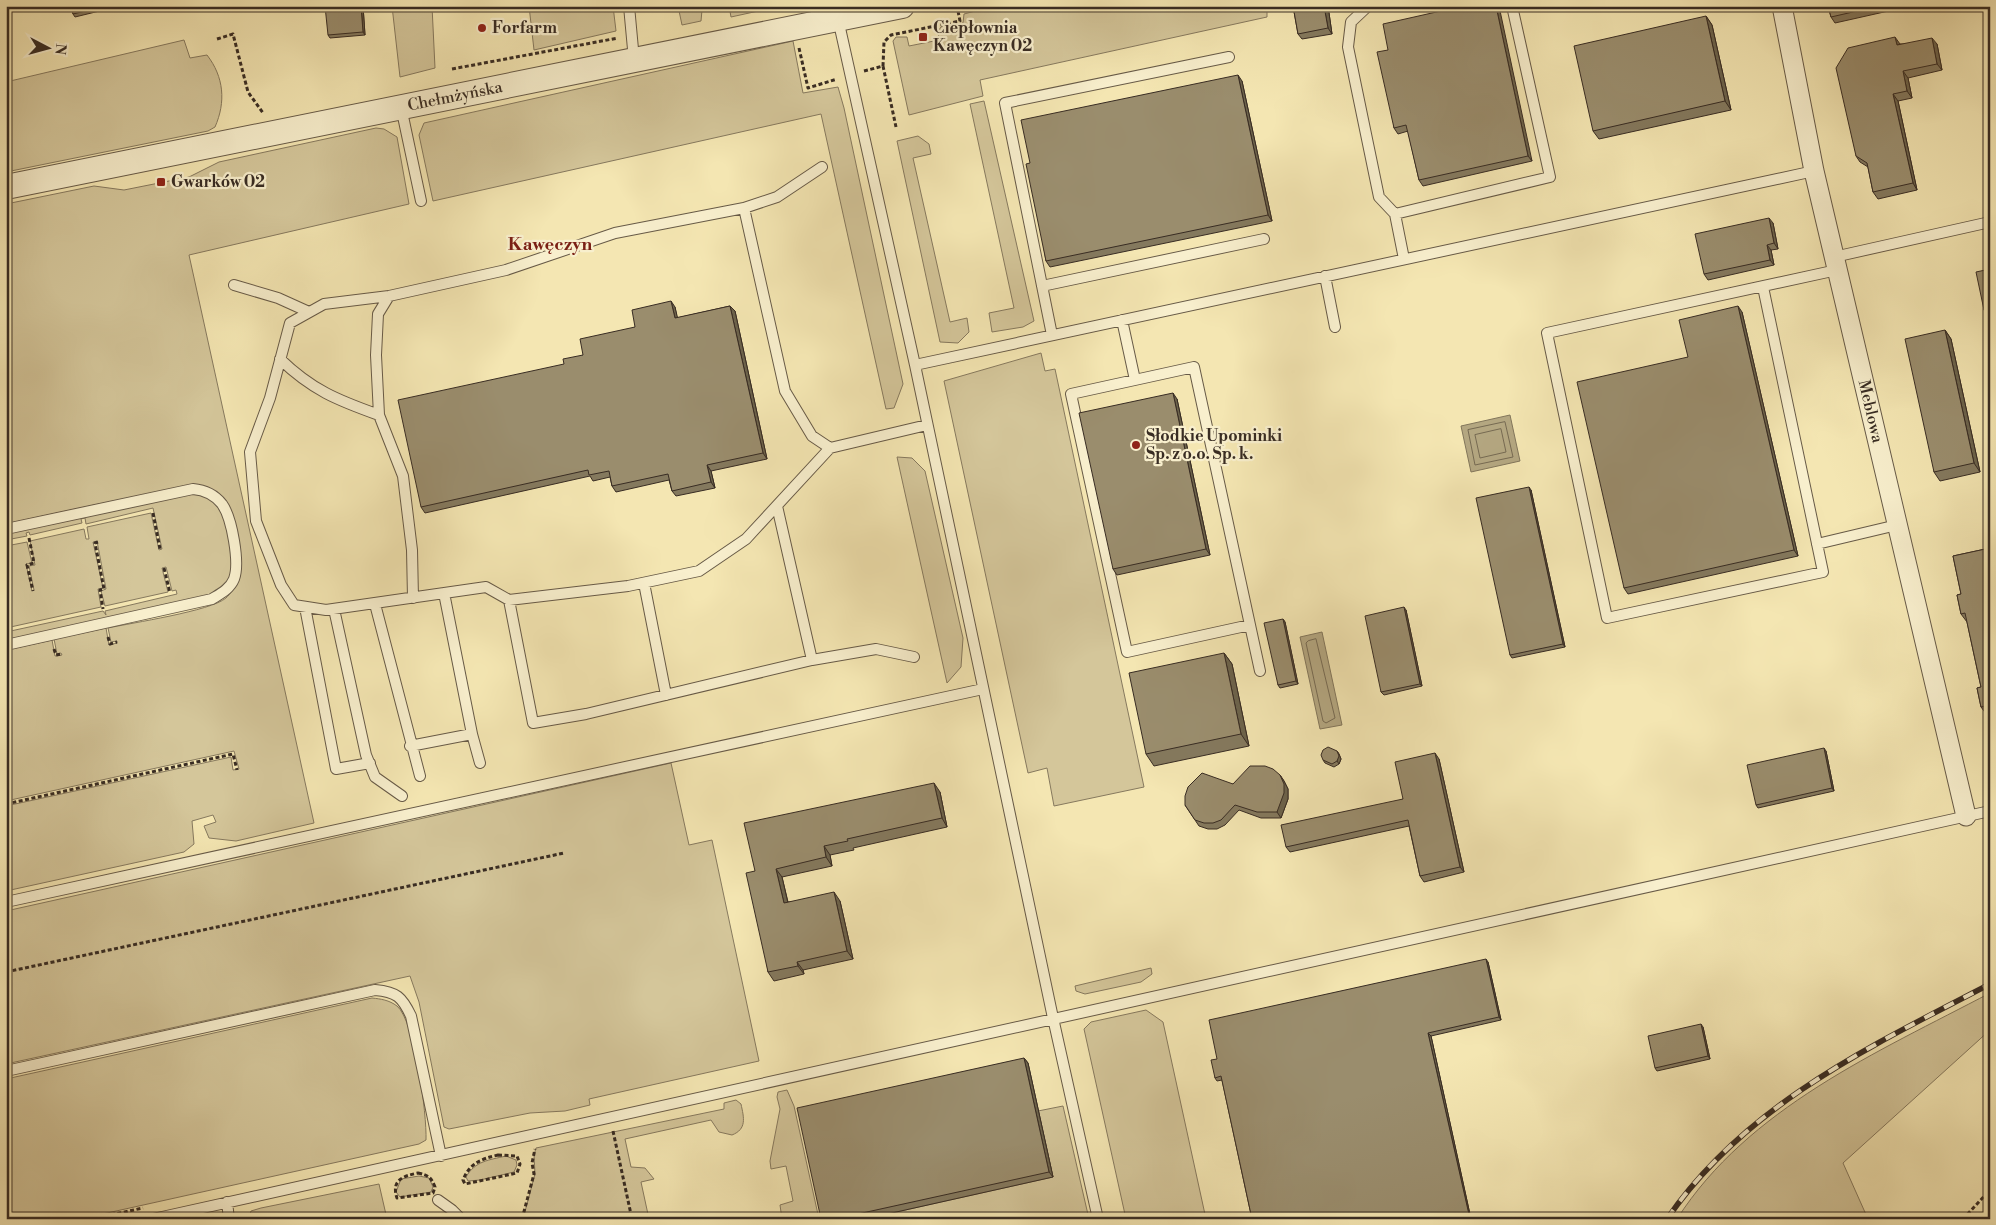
<svg xmlns="http://www.w3.org/2000/svg" width="1996" height="1225" viewBox="0 0 1996 1225" font-family="'Libre Bodoni',serif">
  <style>
    .green { fill: #d4c69a; stroke: #86795e }
    .water { fill: #b4a781; stroke: #82765b }
    .lines { fill: none; stroke-linecap: round; stroke-linejoin: round }
    .shore { stroke: #766a52; stroke-width: 1 }
    .service-casing { stroke: #675a47; stroke-width: 12 }
    .minor-casing { stroke: #675a47; stroke-width: 21 }
    .tertiary-casing { stroke: #675a47; stroke-width: 26 }
    .path { stroke: #382c23; stroke-width: 3; stroke-dasharray: 4 2.5; stroke-linecap: butt }
    .service { stroke: #f8efcd; stroke-width: 10 }
    .minor { stroke: #f8efcd; stroke-width: 19 }
    .tertiary { stroke: #f8efcd; stroke-width: 24 }
    .rail-casing { stroke: #382c23; stroke-width: 5.5 }
    .rail { stroke: #f8efcd; stroke-width: 4; stroke-dasharray: 11; stroke-linecap: butt }
    .wall { fill: #84795e; stroke: #382c23 }
    .shaded-wall { fill: #6c634c; stroke: #382c23 }
    .building { fill: #9a8d6d; stroke: #382c23 }
    .poi-dot { fill: #8f2418; stroke: #f8efcd; stroke-width: 2 }
    .labels { text-anchor: middle; dominant-baseline: central; stroke-width: 4.5; stroke-linejoin: round; paint-order: stroke }
    .poi-label { font-size: 16px; font-weight: bold; fill: #382c23; stroke: #f8efcd; text-anchor: start }
    .street-label { font-size: 16px; fill: #382c23; stroke: #f8efcd }
    .neighbourhood-label { font-size: 18px; font-weight: bold; fill: #7a1f14; stroke: #f8efcd }
  </style>
  <rect width="100%" height="100%" fill="#f4e6b2"/>
  <filter id="stains"><feTurbulence type="fractalNoise" baseFrequency=".004" numOctaves="4"/><feColorMatrix values="0 0 0 0 .2 0 0 0 0 .09 0 0 0 0 .02 0 0 0 .5 -.17"/></filter>
  <radialGradient id="worn" r=".72"><stop offset=".6" stop-color="#630" stop-opacity="0"/><stop offset="1" stop-color="#630" stop-opacity=".3"/></radialGradient>
  <path class="green" d="M392,6H432L435,68L400,77Z
    M529,6H613L616,31L534,50Z
    M678,6H721L702,10L701,21L682,25Z
    M729,6H781L731,17Z
    M994,6H1267V17L980,80L983,96L909,115L893,41L896,37H907L909,46L939,40L938,31L941,27L963,23L964,14Z
    M184,40L190,58L207,55C224,77 226,102 215,127L208,131L6,172V82Z
    M793,41L803,93L838,87L844,108L903,384L894,408L886,409L821,114L433,201L419,135L424,123Z
    M984,101L1034,321L1023,327L992,332L989,313L1014,308L970,104Z
    M376,128L384,129L397,137L409,204L189,255L314,823L236,841L209,838L204,826L216,822L213,815L192,821L194,844L184,852L6,891V806L231,757L233,770L239,769L234,751L6,801V650L52,640L55,656L62,655L61,653L57,654L54,639L106,628L109,645L117,643V641L111,642L108,628C131,623 211,611 226,598C230,594 236,587 237,582C243,567 239,552 237,537C234,515 228,497 207,487L99,504L6,524V204L94,186L124,190L189,177L219,162Z
    M918,136L929,144L931,154L913,158L950,322L967,318L969,332L958,343L940,342L897,141Z
    M1041,353L1045,371L1055,369L1144,787L1054,806L1047,768L1028,773L944,381Z
    M897,457L912,458L925,471L963,638L961,667L947,683Z
    M194,493C204,495 214,500 219,509C229,523 238,565 229,580C223,590 214,593 204,597L6,640V632L103,611L106,615L105,611L177,594L176,590L172,591L166,567L162,568L168,592L105,606L101,591L106,589L97,541L93,542L103,588L98,589L101,607L6,628V546L27,542L32,563L26,564L32,591L34,590L29,566L35,565L30,541L84,529L86,539H89L87,527L151,513L159,550L162,549L153,508L86,524L85,518L81,519L82,523L30,535L29,532L26,533L27,536L6,540V533Z
    M671,763L689,845L712,840L759,1061L589,1099L590,1105L565,1111L530,1113L449,1129L444,1127L419,1002L410,976L6,1064V911Z
    M1151,968L1152,974L1141,982L1085,994L1076,991L1075,986Z
    M1990,993V1030L1843,1163L1868,1219H1677C1748,1108 1878,1052 1990,993Z
    M372,998C381,999 389,1000 397,1006C415,1021 427,1115 426,1140L419,1144L80,1219H6V1079Z
    M1146,1010L1163,1022L1206,1219H1126L1084,1029L1091,1022Z
    M787,1090L794,1106L819,1219H797L796,1216L782,1219L780,1205L793,1201L786,1166L771,1169L770,1161L780,1109L777,1097L778,1092Z
    M736,1100L741,1104C744,1118 747,1129 732,1135L719,1132L711,1120L625,1139L631,1167L645,1168L654,1179L641,1182L649,1219H523L535,1174L534,1155L536,1148L724,1109V1103Z
    M1063,1106L1089,1219H865L1053,1177L1038,1111Z
    M506,1156L516,1160L517,1165L514,1172L480,1180L468,1181L466,1177C475,1161 489,1160 506,1156Z
    M419,1176L429,1178L433,1187L431,1192L400,1197L396,1192L401,1179Z
    M379,1184L387,1219H248L251,1211L261,1208Z"/>
  <path class="water" d="M1510,415L1520,461L1471,472L1461,426Z
    M1322,632L1342,725L1320,729L1300,637Z"/>
  <g class="lines">
    <path class="shore" d="M1505,422L1513,457L1475,465L1468,430Z
      M1501,429L1506,452L1480,458L1475,435Z
      M1316,639L1335,718L1326,723L1323,721L1306,643L1308,641Z"/>
    <defs>
      <path id="service" d="M629,6L634,60
        M1368,6L1351,22L1348,47L1379,197L1395,214L1404,259
        M838,19L915,365L1053,1018L1098,1219
        M401,107L421,201
        M744,208L777,197L822,167
        M1395,214L1550,177L1512,6
        M1834,257L1990,222
        M1325,276L1335,327
        M234,285L278,298L309,312
        M1042,286L1264,239
        M1763,287L1823,572L1607,618L1547,333L1837,270
        M389,296L378,314L376,355L379,415L403,476L412,550L413,598
        M1122,320L1135,380
        M1052,335L1005,103L1229,57
        M280,359C312,390 337,400 379,415
        M915,365L1814,171
        M830,448L812,436L785,391L744,208L615,233L506,270L389,296L324,304L290,323L270,398L250,452L256,521L281,585L294,605L326,610L486,587L509,600L628,586L699,571L746,539L830,448L927,425
        M777,506L812,660
        M6,529L193,489C205,490 214,494 222,504C232,518 240,563 234,579C230,589 220,594 212,599L6,645
        M1817,544L1897,525
        M644,583L666,695
        M444,593L472,734L480,763
        M509,600L533,723L586,714L812,660L876,649L914,657
        M375,604L420,776
        M305,607L336,769L370,763
        M334,609L366,755L375,777L402,796
        M1250,625L1127,652L1071,394L1194,367L1260,671
        M410,746L472,734
        M6,902L983,689
        M6,1071L375,990C397,992 402,997 411,1016L441,1156
        M438,1200L452,1210L461,1219
        M227,1202L229,1219
        M153,1219L1990,811"/>
      <g id="minor">
        <path id="s1" d="M1782,6L1814,171L1966,816"/>
      </g>
      <g id="tertiary">
        <path id="s2" d="M6,187L902,6"/>
      </g>
    </defs>
    <use href="#service" class="service-casing"/>
    <use href="#minor" class="minor-casing"/>
    <use href="#tertiary" class="tertiary-casing"/>
    <path class="path" d="M217,39L233,34L248,92L263,113
      M799,48L808,88L837,79
      M883,66L896,127
      M452,69L618,38
      M864,71L883,66L884,42L891,35L960,21L957,6
      M153,513L160,549
      M29,538L34,563L27,565L33,591
      M98,542L95,543L104,589L100,590L103,609
      M164,568L170,593
      M108,637L110,644L117,642
      M54,649L56,655L61,654
      M6,804L233,754L237,770
      M6,972L564,853
      M613,1131L632,1219
      M498,1155L517,1156L520,1164L517,1173L465,1184L463,1180C470,1163 481,1159 498,1155Z
      M418,1173C428,1175 431,1177 435,1187L433,1193L397,1198C391,1180 403,1176 418,1173Z
      M92,1219L143,1208
      M422,1219L434,1217
      M522,1219L534,1174L532,1163L535,1149
      M1963,1219L1990,1190"/>
    <use href="#service" class="service"/>
    <use href="#minor" class="minor"/>
    <use href="#tertiary" class="tertiary"/>
    <defs>
      <path id="rail" d="M1667,1219C1745,1105 1871,1046 1990,984"/>
    </defs>
    <use href="#rail" class="rail-casing"/>
    <use href="#rail" class="rail"/>
  </g>
  <path class="wall" d="M71,6H120L75,17L73,14Z
    M363,6L365,35L330,38L328,35Z
    M1293,6H1328L1332,34L1302,39L1298,34Z
    M1463,6L1532,161L1423,186L1419,180L1408,131L1398,134L1394,128L1388,50Z
    M1828,6H1892L1893,10L1835,23L1831,17Z
    M1706,16L1712,25L1731,110L1599,139L1593,131Z
    M1900,44H1937L1942,70L1908,78L1912,98L1898,101L1917,190L1878,199L1873,192L1868,167L1860,162L1856,156Z
    M1242,81L1272,221L1050,267L1046,261L1030,163Z
    M1773,223L1778,249L1771,250L1774,265L1708,280L1704,274Z
    M1990,269V312L1986,313L1984,310Z
    M730,306L735,311L767,459L711,471L715,488L676,496L672,491L669,480L616,492L612,486L610,477L593,481L590,476L425,513L421,507L583,355L675,307L677,318Z
    M1742,312L1798,556L1628,594L1624,588L1688,357Z
    M1945,330L1951,339L1980,472L1940,481L1934,472Z
    M1177,399L1210,555L1117,575L1113,569Z
    M1531,490L1565,647L1512,658L1510,655Z
    M1990,548V726L1987,715L1981,707L1977,688L1981,687L1967,622L1961,614L1957,595L1961,594L1953,556Z
    M1406,610L1422,686L1384,695L1381,692Z
    M1283,619L1285,622L1298,684L1280,688L1278,685Z
    M1224,653L1232,664L1249,746L1154,766L1146,754Z
    M1337,751L1339,754L1341,759L1339,764L1334,767L1325,763L1323,760Z
    M1826,751L1834,791L1758,808L1756,805Z
    M1439,759L1464,872L1424,882L1420,876L1409,826L1290,852L1286,847L1403,799Z
    M1280,775L1284,781L1288,789V799L1281,818H1261L1239,810L1225,825L1217,829H1208L1199,826L1185,805L1233,784Z
    M940,792L947,827L853,848L854,850L830,855L832,866L782,877L788,902L840,901L853,959L803,970L804,974L774,981L768,972L755,871Z
    M1488,962L1501,1020L1431,1036L1471,1219H1252L1222,1080L1217,1081L1215,1078L1217,1059Z
    M1703,1027L1710,1059L1657,1071L1655,1068Z
    M1024,1058L1028,1063L1053,1177L865,1219H821Z"/>
  <path class="shaded-wall" d="M361,6H363L365,35L363,32Z
    M1324,6H1328L1332,34L1328,28Z
    M1496,6H1499L1532,161L1528,156Z
    M1706,16L1712,25L1731,110L1725,101Z
    M1895,37L1900,44L1897,45Z
    M1932,38L1937,44L1942,70L1937,64Z
    M1903,71L1908,78L1912,98L1907,91Z
    M1238,75L1242,81L1272,221L1268,215Z
    M1893,94L1898,101L1917,190L1913,183Z
    M1769,218L1773,223L1778,249L1774,243Z
    M1767,245L1771,250L1774,265L1770,260Z
    M671,301L675,307L679,324L675,318Z
    M730,306L735,311L767,459L763,453Z
    M1738,306L1742,312L1798,556L1794,550Z
    M1945,330L1951,339L1980,472L1974,463Z
    M1173,393L1177,399L1210,555L1206,549Z
    M707,465L711,471L715,488L711,482Z
    M1529,487L1531,490L1565,647L1563,644Z
    M1404,607L1406,610L1422,686L1420,684Z
    M1283,619L1285,622L1298,684L1296,681Z
    M1224,653L1232,664L1249,746L1241,734Z
    M1824,748L1826,751L1834,791L1832,788Z
    M1337,751L1339,754L1341,759L1339,764L1337,761Z
    M1435,753L1439,759L1464,872L1460,867Z
    M1280,775L1284,781L1288,789V799L1281,818L1277,812Z
    M934,783L940,792L947,827L942,818Z
    M824,846L830,855L832,866L826,857Z
    M776,869L782,877L790,912L784,903Z
    M834,892L840,901L853,959L847,951Z
    M1486,959L1488,962L1501,1020L1499,1017Z
    M797,962L803,970L804,974L798,966Z
    M1701,1024L1703,1027L1710,1059L1708,1056Z
    M1428,1033L1431,1036L1471,1219H1470Z
    M1024,1058L1028,1063L1053,1177L1049,1172Z"/>
  <path class="building" d="M71,6H106L73,14Z
    M325,6H361L363,32L328,35Z
    M1293,6H1324L1328,28L1298,34Z
    M1463,6H1496L1528,156L1419,180L1406,125L1394,128L1377,52L1388,50L1383,24Z
    M1828,6H1879L1831,17Z
    M1706,16L1725,101L1593,131L1574,46Z
    M1895,37L1897,45L1932,38L1937,64L1903,71L1907,91L1893,94L1913,183L1873,192L1867,163L1856,156L1836,68L1848,48Z
    M1238,75L1268,215L1046,261L1026,164L1030,163L1021,120Z
    M1769,218L1774,243L1767,245L1770,260L1704,274L1695,234Z
    M1990,269V309L1984,310L1976,272Z
    M671,301L675,318L730,306L763,453L707,465L711,482L672,491L668,474L612,486L609,471L589,475L588,470L421,507L398,400L564,364L563,359L583,355L580,339L635,327L632,310Z
    M1738,306L1794,550L1624,588L1577,382L1688,357L1679,320Z
    M1945,330L1974,463L1934,472L1905,339Z
    M1173,393L1206,549L1113,569L1079,413Z
    M1529,487L1563,644L1510,655L1476,498Z
    M1990,548V726L1985,706L1981,707L1977,688L1981,687L1965,613L1961,614L1957,595L1961,594L1953,556Z
    M1404,607L1420,684L1381,692L1365,616Z
    M1283,619L1296,681L1278,685L1264,623Z
    M1224,653L1241,734L1146,754L1129,673Z
    M1328,747L1337,751L1339,756L1337,761L1332,764L1323,760L1321,755L1323,750Z
    M1824,748L1832,788L1756,805L1747,765Z
    M1435,753L1460,867L1420,876L1408,820L1286,847L1281,825L1403,799L1395,762Z
    M1250,766H1265L1273,769L1280,775L1284,784V793L1277,812H1257L1235,805L1221,820L1213,823H1204L1195,820L1185,805V796L1188,787L1202,773L1233,784Z
    M934,783L942,818L847,839L848,841L824,846L826,857L776,869L784,903L834,892L847,951L797,962L798,966L768,972L746,873L755,871L744,823Z
    M1486,959L1499,1017L1428,1033L1470,1219H1252L1221,1076L1215,1078L1211,1060L1217,1059L1209,1020Z
    M1701,1024L1708,1056L1655,1068L1648,1036Z
    M1024,1058L1049,1172L835,1219H821L797,1108Z
    M1562,1216L1563,1219H1551Z"/>
  <g class="poi-dot">
    <circle cx="482" cy="28" r="5"/>
    <rect x="918" y="32" width="10" height="10" rx="2.5"/>
    <rect x="156" y="177" width="10" height="10" rx="2.5"/>
    <circle cx="1136" cy="445" r="5"/>
  </g>
  <g class="labels">
    <g class="poi-label">
      <text x="492" y="28">Forfarm</text>
      <text x="933" y="28">Ciepłownia<tspan x="933" dy="18">Kawęczyn 02</tspan></text>
      <text x="171" y="182">Gwarków 02</text>
      <text x="1146" y="436">Słodkie Upominki<tspan x="1146" dy="18">Sp. z o.o. Sp. k.</tspan></text>
    </g>
    <g class="street-label">
      <text stroke="none"><textPath href="#s2" startOffset="458">Chełmżyńska</textPath></text>
      <text stroke="none"><textPath href="#s1" startOffset="415">Meblowa</textPath></text>
    </g>
    <g class="neighbourhood-label">
      <text x="550" y="244">Kawęczyn</text>
    </g>
  </g>
  <rect width="1996" height="1225" fill="none" stroke="#f4e6b2" stroke-width="25"/>
  <rect x="8" y="8" width="1981" height="1210" fill="none" stroke="#382c23" stroke-width="2.5"/>
  <rect x="12" y="12" width="1971" height="1200" fill="none" stroke="#382c23"/>
  <g transform="translate(48 48) rotate(96)" stroke="#f8efcd" stroke-width="4" paint-order="stroke">
  <path d="M0-4L9 19L0 12L-9 19Z" fill="#382c23"/>
  <text y="-8" font-size="14" font-weight="bold" text-anchor="middle" fill="#382c23">N</text>
  </g>
  <rect width="100%" height="100%" filter="url(#stains)"/>
  <rect width="100%" height="100%" fill="url(#worn)"/>
</svg>
